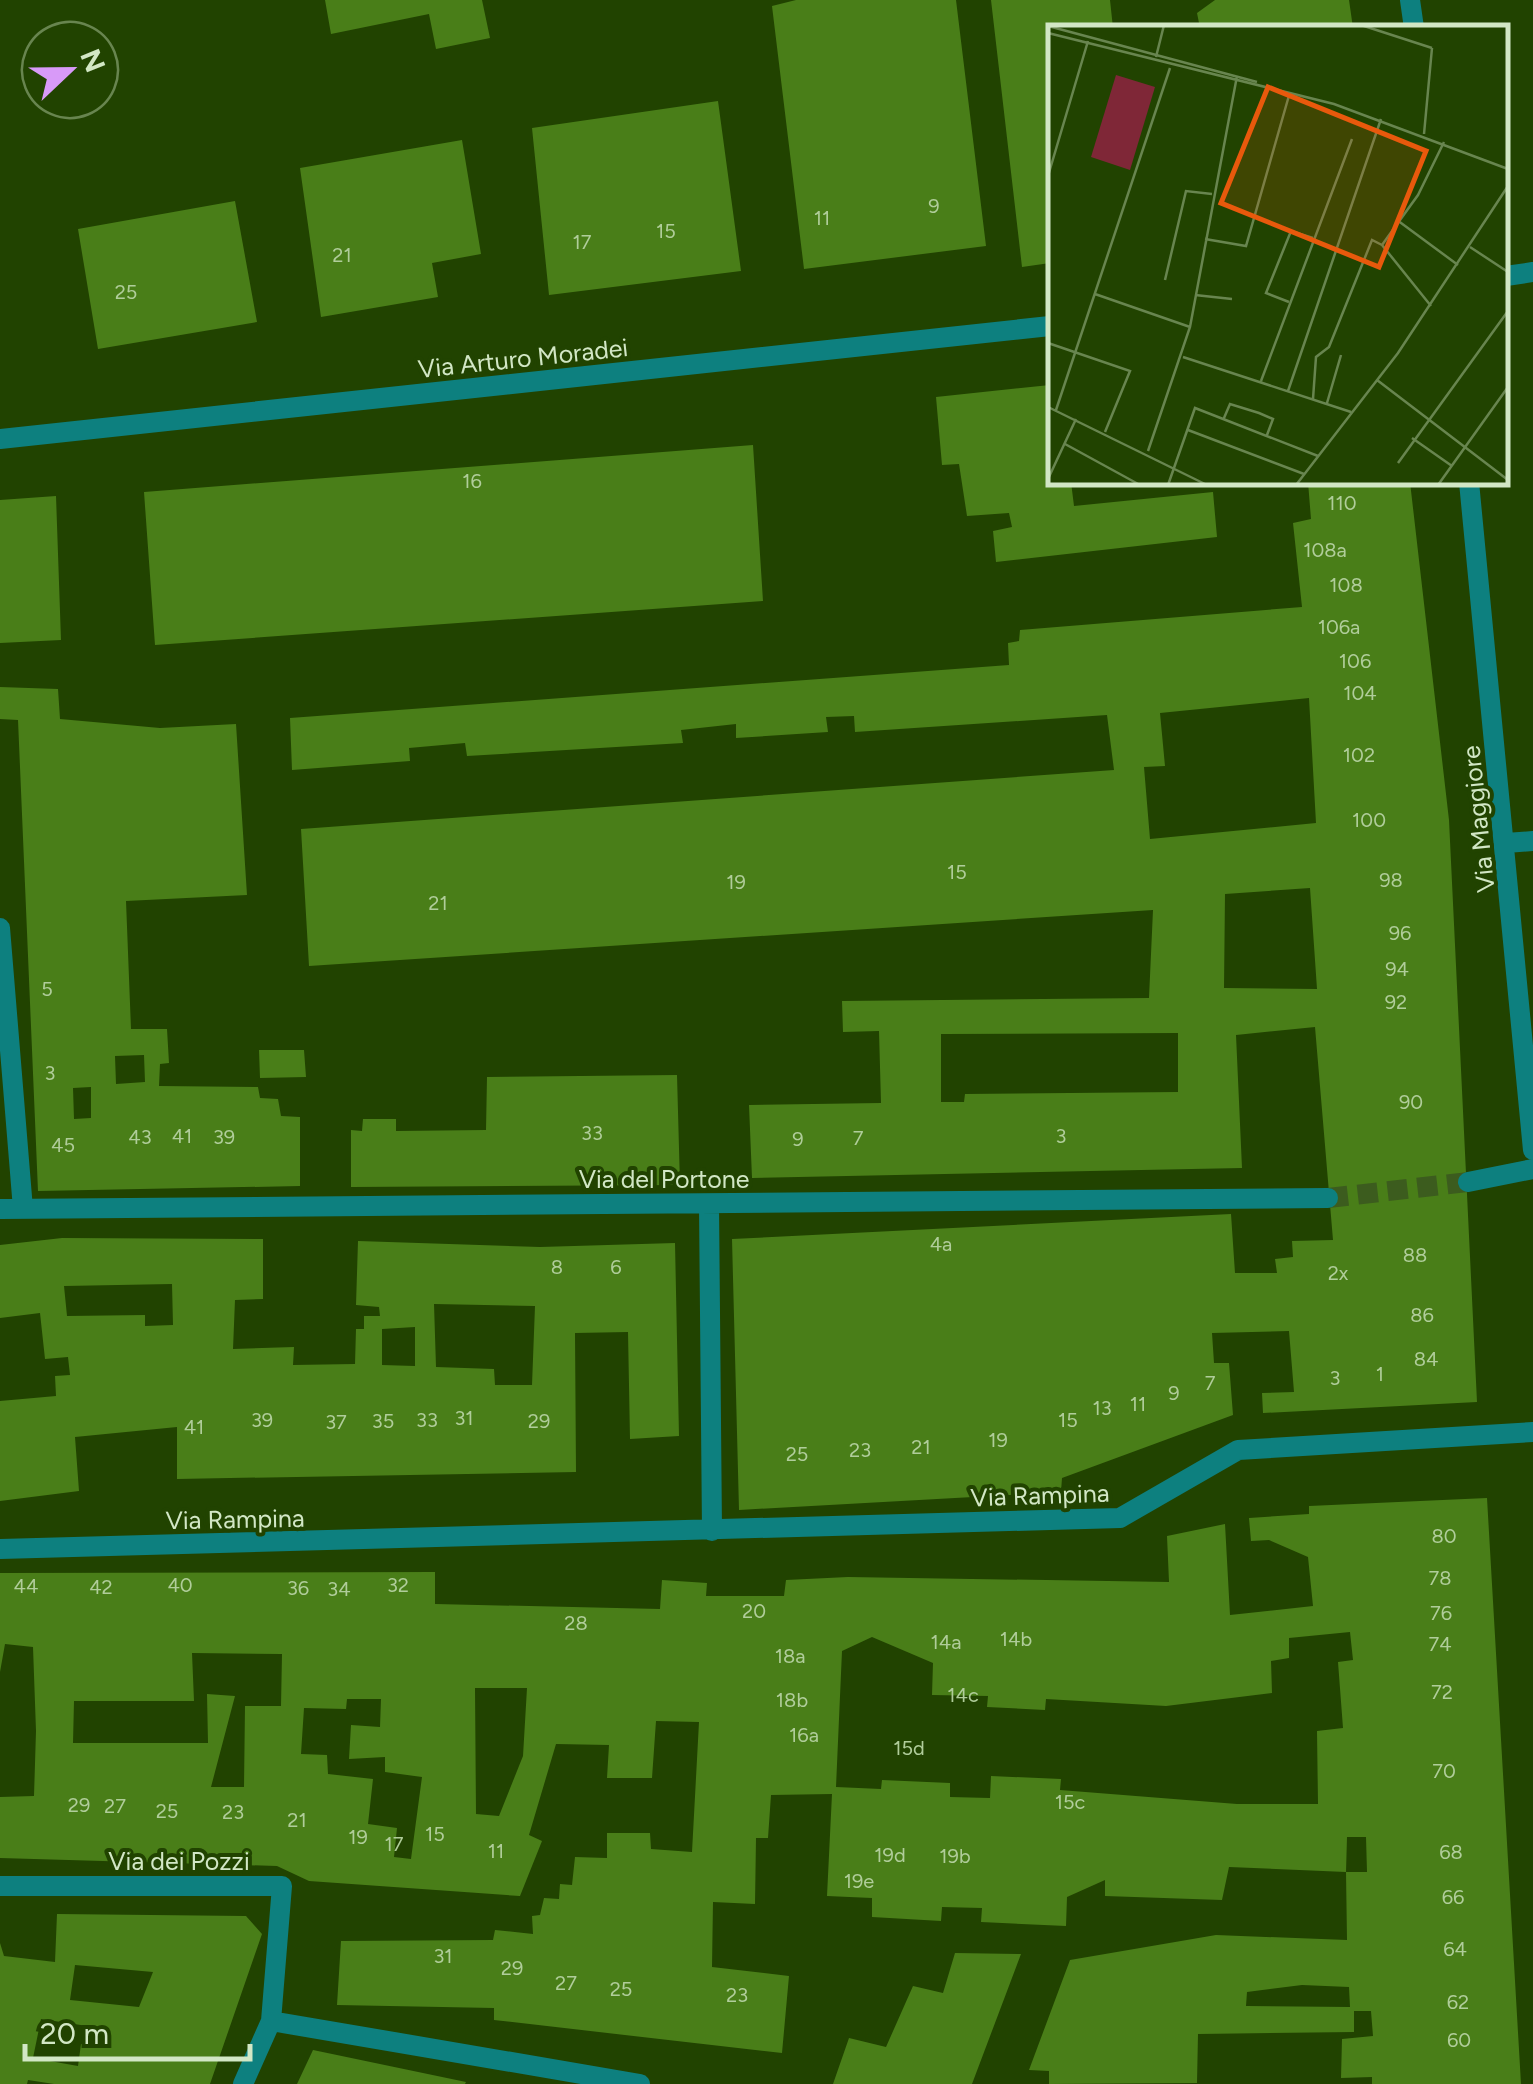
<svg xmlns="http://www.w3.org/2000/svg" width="1533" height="2084" viewBox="0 0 1533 2084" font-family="Figtree,sans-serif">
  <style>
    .building { fill: #497e18; fill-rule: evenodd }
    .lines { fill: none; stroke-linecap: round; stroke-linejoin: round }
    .street-tunnel { stroke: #3c5c1e; stroke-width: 20; stroke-dasharray: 20 10; stroke-linecap: butt }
    .lane { stroke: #0d807f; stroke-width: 20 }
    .street { stroke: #0d807f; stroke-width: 20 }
    .labels { text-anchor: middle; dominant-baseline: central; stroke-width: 8; stroke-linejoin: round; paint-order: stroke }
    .number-label { font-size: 20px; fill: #b0cd9a }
    .street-label { font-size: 25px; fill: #d2e7c5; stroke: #214300 }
    .inset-road { fill: none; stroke: #68854f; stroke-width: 2.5 }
    .view { fill: #e8590c; fill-opacity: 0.15; stroke: #e8590c; stroke-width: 5 }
    .inset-edge { fill: none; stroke: #d2e7c5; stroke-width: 5 }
  </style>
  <rect width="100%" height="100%" fill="#214300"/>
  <path class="building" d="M325,0H482L490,38L436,49L429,14L331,34Z
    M796,0H956L986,246L804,269L772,6Z
    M991,0H1110L1113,28H1050V263L1022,267Z
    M1215,0H1349L1353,28H1200L1197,13Z
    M718,101L741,271L549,295L532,128Z
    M462,140L481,254L432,263L438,297L321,317L300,168Z
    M235,201L257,322L98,349L78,229Z
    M1050,385V482H1071L1074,506L1213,492L1217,537L996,562L993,531L1012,527L1009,513L967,516L959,464L942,465L936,397Z
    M753,445L763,601L155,645L144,492Z
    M1308,482H1410L1449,820L1477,1402L1263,1413L1262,1393L1294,1392L1289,1331L1212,1333L1214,1363H1229L1233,1415L1062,1478L1061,1492L739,1510L732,1239L1231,1214L1235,1273H1277L1275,1259L1293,1257L1292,1241L1333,1240L1315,1027L1236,1035L1242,1168L752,1178L749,1105L881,1103L879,1031L843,1032L842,1001L1149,998L1153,910L309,966L301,829L1114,770L1107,715L855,732L854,716L826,717L828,732L736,738V724L681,730L683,743L467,756L465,743L409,748L410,761L292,770L290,718L1009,665L1008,643L1019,641L1020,630L1302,607L1293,523L1311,519ZM1309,698L1316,823L1150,839L1144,767L1165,766L1160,713ZM1310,888L1317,989L1224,988L1225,894ZM1178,1033V1092L965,1094L964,1102H941V1034Z
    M56,496L61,640L0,643V500Z
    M0,687L58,689L60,719L160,728L236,724L247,895L126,901L131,1029H167L169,1063L160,1064L159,1086L258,1087L260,1098L278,1099L281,1116L300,1117V1186L38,1191L18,720L0,719ZM144,1055L145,1082L116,1084L115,1056ZM91,1087V1118L74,1119L73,1088Z
    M259,1050H304L306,1077L260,1078Z
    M677,1075L680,1185L351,1187V1130L362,1131L363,1119H396V1131L486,1130L487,1077Z
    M62,1238L263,1239V1299L235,1300L233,1349L294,1347L293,1365L355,1364L356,1329H364V1316H380L379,1307L356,1305L358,1241L540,1247L675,1243L679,1436L630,1439L628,1332L575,1333L576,1472L177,1479V1427L75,1437L79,1491L0,1501V1401L56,1396L55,1376L70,1375L68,1357L45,1359L40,1313L0,1318V1245ZM172,1284L173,1325L145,1326V1315L67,1316L64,1286ZM434,1304L535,1306L532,1385H495L494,1369L436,1367ZM415,1327V1366L382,1365V1329Z
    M1487,1498L1521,2084H1372V2077L1341,2078L1342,2039L1373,2036L1371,2011H1354V2032L1198,2034L1197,2083L1049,2084V2071L1029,2070L1070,1960L1216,1935L1347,1940L1346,1872L1229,1867L1222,1900L1105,1896V1880L1067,1897L1066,1926L981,1922L982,1908L942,1907L941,1921L872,1917V1898L827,1896L832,1794L771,1795L768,1838H756L755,1904L713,1902L712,1967L789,1976L782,2053L494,2020V2008L337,2005L341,1941L493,1940L495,1930L533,1934L532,1916L540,1915L544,1898L559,1899L560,1884L572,1885L575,1857L607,1858V1833H650L651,1849L692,1852L699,1722L656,1721L652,1778H607L609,1745L556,1744L529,1835L542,1841L520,1896L309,1881L277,1866L0,1858V1797L34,1796L36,1731L33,1647L5,1644L0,1672V1573L435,1572V1604L660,1609L662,1580L707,1583L706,1596H784L786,1580L848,1577L1169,1582L1167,1536L1225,1524L1230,1615L1313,1606L1308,1557L1269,1540L1251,1541L1249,1518L1309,1514V1506ZM1350,1632L1353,1660L1338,1662L1343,1728L1317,1731L1318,1804H1237L1060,1790L1061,1779L991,1776L990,1798L950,1797V1783L882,1780L881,1789L836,1787L842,1651L872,1637L933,1663L932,1695L988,1696L987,1707L1045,1710L1046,1699L1166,1706L1272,1693L1271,1661L1289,1658V1638ZM192,1653L282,1654L281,1706H245L244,1787H211L235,1696L207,1694L208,1743H73L74,1701H194ZM475,1688H527L523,1756L499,1816L476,1814ZM347,1699H381L380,1727L351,1725L349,1759L385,1757V1772L422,1777L411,1859L394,1857L397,1828L368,1824L373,1779L328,1774L327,1755L301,1754L304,1708L346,1709ZM1347,1837H1366L1367,1872H1346ZM1302,1985L1349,1987L1350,2007L1246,2006L1247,1992Z
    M57,1914L246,1916L262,1934L210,2084H54L28,2080L27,2084H0V1943L4,1956L55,1962ZM75,1965L153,1972L139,2007L70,2000ZM41,2019L94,2027L92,2045L81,2044L78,2066L33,2058Z
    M955,1953L1021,1954L972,2084H833L849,2038L886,2047L913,1986L943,1993Z
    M313,2050L466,2082L465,2084H297Z"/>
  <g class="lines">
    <path class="street-tunnel" d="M1328,1198L1468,1182"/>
    <path class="lane" d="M1469,482L1533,1150
      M1506,843L1533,841"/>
    <path class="street" d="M1410,0L1414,28
      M1506,276L1533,272
      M0,439L1050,326
      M0,928L23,1209
      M1468,1182L1533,1169
      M709,1204L712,1531
      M0,1209L1328,1198
      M0,1549L1120,1518L1238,1450L1533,1432
      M0,1886H282L271,2021L243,2084
      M271,2021L640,2084"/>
  </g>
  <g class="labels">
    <g class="number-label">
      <text x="934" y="206">9</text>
      <text x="822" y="218">11</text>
      <text x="666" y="231">15</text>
      <text x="582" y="242">17</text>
      <text x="342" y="255">21</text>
      <text x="126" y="292">25</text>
      <text x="472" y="481">16</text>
      <text x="1342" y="503">110</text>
      <text x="1325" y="550">108a</text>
      <text x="1346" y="585">108</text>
      <text x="1339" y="627">106a</text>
      <text x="1355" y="661">106</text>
      <text x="1360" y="693">104</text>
      <text x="1359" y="755">102</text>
      <text x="1369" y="820">100</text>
      <text x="957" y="872">15</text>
      <text x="1391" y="880">98</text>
      <text x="736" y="882">19</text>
      <text x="438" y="903">21</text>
      <text x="1400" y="933">96</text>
      <text x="1397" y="969">94</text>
      <text x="47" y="989">5</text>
      <text x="1396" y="1002">92</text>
      <text x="50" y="1073">3</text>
      <text x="1411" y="1102">90</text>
      <text x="592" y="1133">33</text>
      <text x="182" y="1136">41</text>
      <text x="1061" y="1136">3</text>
      <text x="140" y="1137">43</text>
      <text x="224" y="1137">39</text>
      <text x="858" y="1138">7</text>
      <text x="798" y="1139">9</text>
      <text x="63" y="1145">45</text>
      <text x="941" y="1244">4a</text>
      <text x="1415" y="1255">88</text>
      <text x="557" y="1267">8</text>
      <text x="616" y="1267">6</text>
      <text x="1338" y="1273">2x</text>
      <text x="1422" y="1315">86</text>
      <text x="1426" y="1359">84</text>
      <text x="1380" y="1374">1</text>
      <text x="1335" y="1378">3</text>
      <text x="1210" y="1383">7</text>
      <text x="1174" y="1393">9</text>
      <text x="1138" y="1404">11</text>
      <text x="1102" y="1408">13</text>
      <text x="464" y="1418">31</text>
      <text x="262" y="1420">39</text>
      <text x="427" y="1420">33</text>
      <text x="1068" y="1420">15</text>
      <text x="383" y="1421">35</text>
      <text x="539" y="1421">29</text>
      <text x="336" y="1422">37</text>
      <text x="194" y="1427">41</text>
      <text x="998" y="1440">19</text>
      <text x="921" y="1447">21</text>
      <text x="860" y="1450">23</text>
      <text x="797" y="1454">25</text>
      <text x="1444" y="1536">80</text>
      <text x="1440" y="1578">78</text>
      <text x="180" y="1585">40</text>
      <text x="398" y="1585">32</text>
      <text x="26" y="1586">44</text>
      <text x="101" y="1587">42</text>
      <text x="298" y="1588">36</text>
      <text x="339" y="1589">34</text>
      <text x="754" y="1611">20</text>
      <text x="1441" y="1613">76</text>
      <text x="576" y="1623">28</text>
      <text x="1016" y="1639">14b</text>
      <text x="946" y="1642">14a</text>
      <text x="1440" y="1644">74</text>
      <text x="790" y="1656">18a</text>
      <text x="1442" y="1692">72</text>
      <text x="963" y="1695">14c</text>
      <text x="792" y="1700">18b</text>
      <text x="804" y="1735">16a</text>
      <text x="909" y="1748">15d</text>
      <text x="1444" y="1771">70</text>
      <text x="1070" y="1802">15c</text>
      <text x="79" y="1805">29</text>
      <text x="115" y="1806">27</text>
      <text x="167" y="1811">25</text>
      <text x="233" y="1812">23</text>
      <text x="297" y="1820">21</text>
      <text x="435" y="1834">15</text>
      <text x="358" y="1837">19</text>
      <text x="394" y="1844">17</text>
      <text x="496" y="1851">11</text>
      <text x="1451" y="1852">68</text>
      <text x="890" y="1855">19d</text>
      <text x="955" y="1856">19b</text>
      <text x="859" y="1881">19e</text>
      <text x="1453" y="1897">66</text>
      <text x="1455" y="1949">64</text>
      <text x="443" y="1956">31</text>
      <text x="512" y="1968">29</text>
      <text x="566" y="1983">27</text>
      <text x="621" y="1989">25</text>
      <text x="737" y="1995">23</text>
      <text x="1458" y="2002">62</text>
      <text x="1459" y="2040">60</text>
    </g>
    <g class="street-label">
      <text transform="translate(523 358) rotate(-6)">Via Arturo Moradei</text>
      <text transform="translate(1478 819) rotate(-96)">Via Maggiore</text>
      <text x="664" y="1179">Via del Portone</text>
      <text transform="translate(1040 1495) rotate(-2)">Via Rampina</text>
      <text transform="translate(235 1519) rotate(-1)">Via Rampina</text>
      <text x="179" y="1861">Via dei Pozzi</text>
    </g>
  </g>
  <g transform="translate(1048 25)">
    <rect width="460" height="460" fill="#214300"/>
    <path d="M68,50L107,62L82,145L43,132Z" fill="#7f2737"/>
    <path class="inset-road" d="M313,0L384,23M0,1L209,57M0,8L286,79L460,144M108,32L116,0M376,109L384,23M0,151L40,16M349,195L410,240M157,214L198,221L242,67M334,220L370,170L396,117M334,220L383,281M422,222L460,247M117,255L138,166L164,169M47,269L142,302M147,270L184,274M241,277L218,268L243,206L265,213M0,318L82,346L57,407M135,332L303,387M329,355L460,455M213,356L304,114M240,366L333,94M265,374L268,332L281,322L324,215L334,220M279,378L293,330M0,382L159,460M8,385L122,43M176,393L182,379L211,388L225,394L219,410M140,405L256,449M364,413L404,441M17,419L92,460M100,426L142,302L189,51M350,438L460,286M0,454L28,394M120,460L147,383L270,431M248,460L350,328L460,161M390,460L460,362"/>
    <path class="view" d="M220,62L378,126L331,242L173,178Z"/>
    <rect width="460" height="460" class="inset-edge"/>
  </g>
  <g transform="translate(70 70) rotate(68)"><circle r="48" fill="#214300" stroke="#68854f" stroke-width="2.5"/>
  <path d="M0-8L18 38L0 25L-18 38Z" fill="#d89af8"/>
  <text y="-15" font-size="28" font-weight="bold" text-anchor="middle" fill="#d2e7c5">N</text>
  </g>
  <path d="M25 2044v15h225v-15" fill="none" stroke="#d2e7c5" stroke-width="5"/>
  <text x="40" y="2044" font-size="30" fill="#d2e7c5" stroke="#214300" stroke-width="8" paint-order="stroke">20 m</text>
</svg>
